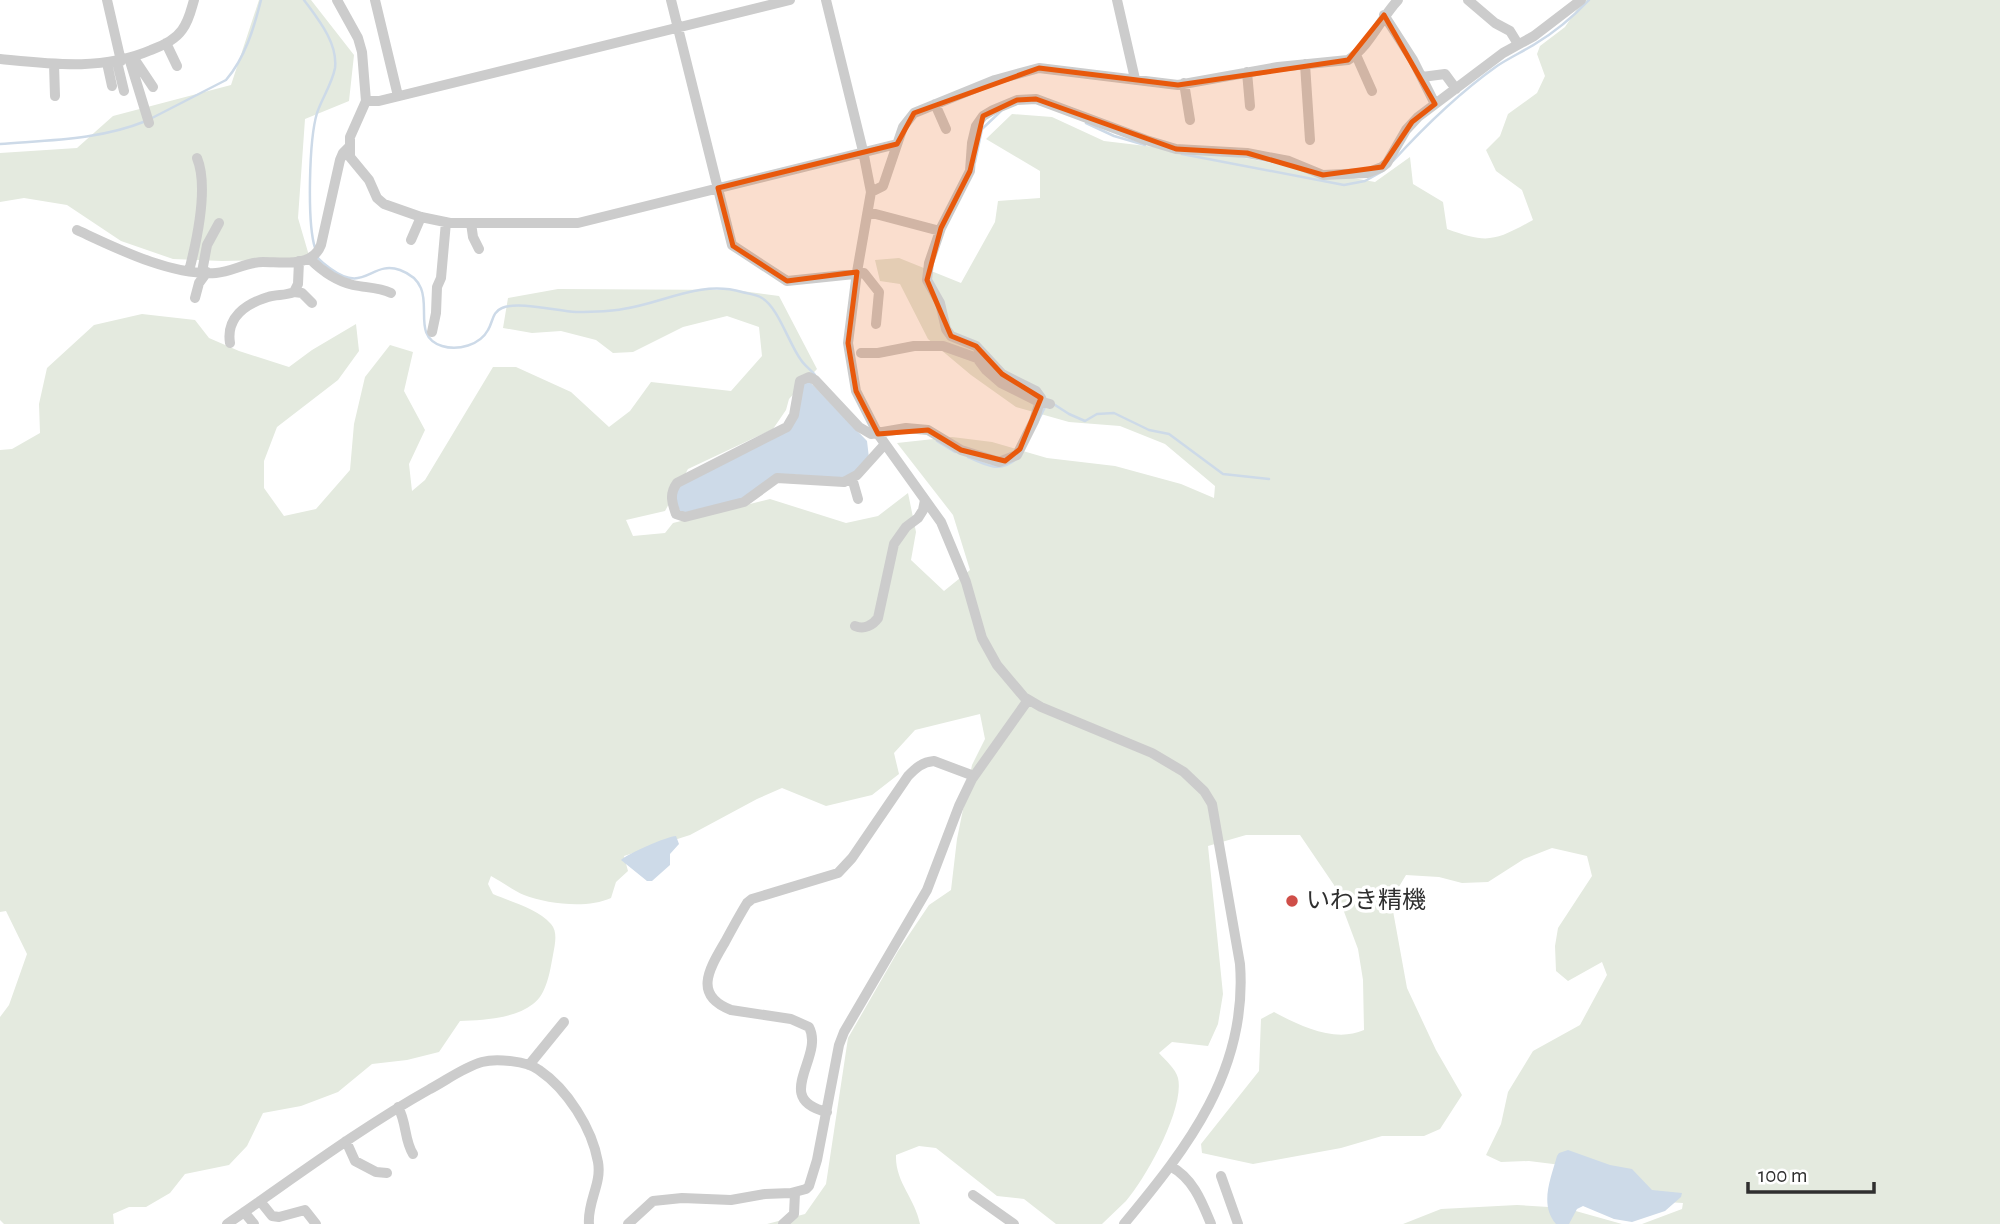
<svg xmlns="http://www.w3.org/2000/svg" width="2000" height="1224" viewBox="0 0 2000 1224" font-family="'Alegreya Sans','Noto Sans JP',sans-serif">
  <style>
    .green { fill: #e4eadf }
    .water { fill: #cddae8 }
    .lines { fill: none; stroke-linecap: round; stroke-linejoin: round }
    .stream { stroke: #cddae8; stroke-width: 2.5 }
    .minor { stroke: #ccc; stroke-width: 10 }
    .marked { fill: #e8590c; fill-opacity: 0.2; stroke: #e8590c; stroke-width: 5; stroke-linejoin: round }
    .poi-dot { fill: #cf4e48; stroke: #fff; stroke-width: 2.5 }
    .labels { text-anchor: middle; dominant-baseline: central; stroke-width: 7; stroke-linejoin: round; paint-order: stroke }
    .poi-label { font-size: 24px; fill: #2f2f2f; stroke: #fff; text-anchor: start }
  </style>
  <rect width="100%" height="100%" fill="#fff"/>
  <path class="green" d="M259,0H311L354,55L349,101L305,119L298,218L310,259L222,261L173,259L121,241L67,205L24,198L0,202V153L77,148L113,116L231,85Z
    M1583,0H2000V1224H1642L1682,1209L1683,1203L1665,1202L1569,1166L1529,1161L1501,1162L1486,1155L1501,1124L1508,1092L1533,1051L1580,1025L1607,975L1602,962L1568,981L1556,971L1555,946L1558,928L1592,876L1587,856L1552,848L1524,859L1488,882L1462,883L1439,877L1406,875L1391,900L1407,988L1436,1050L1462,1095L1440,1129L1424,1136H1382L1341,1148L1253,1164L1202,1153L1201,1144L1259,1071L1261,1019L1274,1012C1300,1026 1335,1043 1364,1030L1363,980L1358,949L1334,885L1300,835H1246L1208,846L1223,994L1218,1024L1208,1046L1172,1042L1159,1053C1165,1060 1176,1069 1178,1078C1185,1108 1146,1178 1126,1201C1118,1209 1110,1216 1102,1224H1056L1024,1199L997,1196L936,1148L919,1146L896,1155C895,1182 915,1198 920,1224H767L805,1214L826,1184L848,1038L898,951L929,905L951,890L957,839L972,765L985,739L980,714L915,730L894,753L899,774L872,795L826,806L782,788L757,799L690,835L624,856L628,871L616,882L611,898C587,909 548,904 524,895C513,890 502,882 491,876L488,884L493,894C511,902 537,908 551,924C558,932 555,944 553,955C550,971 547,994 533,1004C514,1019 483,1020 460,1021L439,1052L407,1060L372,1064L338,1092L301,1106L263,1113L247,1146L229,1165L185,1174L170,1193L146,1207H129L113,1214L114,1224H4L0,1220V1017L9,1005L27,954L6,911L0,912V450L12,449L40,433L39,404L47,368L94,325L142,314L195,320L209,338L239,351L289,367L312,350L356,324L359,351L338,380L277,427L264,461V488L284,516L316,509L350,470L354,424L365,377L390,345L413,352L404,391L425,430L409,464L412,491L425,480L493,367H516L571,392L609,427L630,411L651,382L731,391L762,356L759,327L727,316L683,327L633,352L613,353L596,340L561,331L532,333L503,328L508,298L558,289L735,290L779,296L817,369L789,399L786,410L773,429L688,469L665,511L626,520L633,536L665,533L673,523L770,499L846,523L878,516L908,493L916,532L911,560L944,591L970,570L953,515L897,443L952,437L992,442L1047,458L1115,466L1181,484L1214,498L1215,486L1165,444L1120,426L1069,422L1016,407L971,375L928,339L900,284L880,281L875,260L899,258L961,283L995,222L998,201L1040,198V171L986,139L1012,114L1052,117L1104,141L1239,157L1375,182L1410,157L1413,184L1443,202L1447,229C1488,244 1495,241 1533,220L1522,190L1496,171L1486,150L1500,136L1508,114L1537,93L1545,76L1537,54L1540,46L1565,27Z
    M1517,1205L1565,1208L1622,1224H1403L1441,1209Z"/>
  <path class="water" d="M808,380L867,441L869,458L855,473L843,479L788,474L743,499L682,514C676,505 673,495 679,485L783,433L801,387Z
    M676,836L679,844L670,854V865L652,881H647L621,860C627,854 668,836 676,836Z
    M1568,1150L1610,1165L1632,1169L1652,1190L1682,1193L1681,1197L1665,1211L1632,1222L1614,1219L1583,1206L1577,1209L1569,1224H1556C1539,1205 1551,1178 1557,1156L1559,1153Z"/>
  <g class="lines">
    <path class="stream" d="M304,0C318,19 338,43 335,68C332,84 322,98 317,113C309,140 307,222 315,248
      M152,118L226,80C245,58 254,28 261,0
      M1086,123L1114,136L1145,145
      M0,144C50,140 99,140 146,121
      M1182,154L1344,185L1365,181L1383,171
      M1393,161C1424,127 1459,93 1497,66C1509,58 1522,52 1535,44C1555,32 1573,17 1589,0
      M975,162L982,129L1001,111
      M316,255C319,261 326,265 331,269C365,294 371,260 400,270C446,287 404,334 442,346C458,351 480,345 488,330C493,322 492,312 502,308C518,301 557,311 576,312C591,312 608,312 623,309C664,303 699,280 742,292C748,294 756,294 762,298C778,307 789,344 801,360C805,366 811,370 815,375
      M1038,388L1046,399
      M1052,403L1069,414L1085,421L1097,414L1114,413L1149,430L1169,434L1223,474L1269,479
      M1038,421L1046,405
      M937,441L955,452
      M968,457C985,465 1000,473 1016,459"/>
    <path class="minor" d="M107,0L121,61
      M337,0L358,38L362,52L366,101H379L790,0
      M375,0L398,96
      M671,0L732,245L787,281L864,273L879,292L876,324
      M826,0L863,151L871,192L857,272L848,343L856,391L878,434L941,522L966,582L982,638L997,665L1024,697L1041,707L1152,753L1184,772L1204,791L1212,804L1240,964C1248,1070 1188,1147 1124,1224
      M1117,0L1135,79
      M1468,0L1495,23L1510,31L1518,44
      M1384,15L1413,60L1435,104
      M166,43L177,66
      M1356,55L1372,91
      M133,57L153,87
      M129,58L149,123
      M0,59C51,64 102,71 151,50C162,46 175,40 182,30C189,21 191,10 194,0
      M117,62L124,91
      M107,63L112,86
      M54,64L55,96
      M1305,64L1310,140
      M1247,72L1250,106
      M1422,77L1445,74L1456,89
      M1184,83L1190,120
      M366,101L350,137V157L369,180L377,198L384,204L421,217L450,223H578L897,144
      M935,104L946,129
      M871,192L883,186L903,127L914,113L995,80L1039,68L1178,85L1278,67L1348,60C1370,46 1380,19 1398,0
      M868,212L940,231
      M471,223L473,237L479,249
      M77,230C116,248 171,276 216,273C232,272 246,262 263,262C283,262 312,268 321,245L340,160L343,153L350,146
      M411,240L421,217
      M310,259C322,271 336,281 353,285C367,288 378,287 391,293
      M189,271C197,240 209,187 197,158
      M202,272L207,245L219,223
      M294,292L302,293L312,303
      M195,298L199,283L207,272
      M432,332L436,313L437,287L441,278L446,222
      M230,343C226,318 245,304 268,297C277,294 285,296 294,292L298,284L299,261
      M861,353H878L914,346H943L977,358L986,370L1001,383L1035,400L1050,404
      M885,444L857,475L844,482L777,478L744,502L685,517L676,514C672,503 669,494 677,483L787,427L794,415L800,381L809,377L815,380L859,427L871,434L906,428L928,430L961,450L999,462L1017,455L1034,421L1041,398L1036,391L1002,374L976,346L951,336L946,329L940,303L927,280L929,263L941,228L970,171L972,143L976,126L983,116L993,110L1017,100L1036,99L1146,140L1176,149L1247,153L1289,161L1323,175L1367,173L1382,167L1387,163L1406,130L1418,117L1503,53L1534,36L1581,0
      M852,478L858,499
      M855,626C864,630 873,625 878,618L894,544L906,527L918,518L923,510L925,500
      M529,1065L564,1022
      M398,1107C407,1123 404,1140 413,1154
      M827,1112C771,1099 825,1057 809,1027L791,1019L731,1010C692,995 710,968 725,942C732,929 739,916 747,903L752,899L838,873L852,858L908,776C916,768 922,762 934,761L974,776
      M346,1141L355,1161L376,1172L387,1173
      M1170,1166C1193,1178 1202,1202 1211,1224
      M1221,1176L1238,1224
      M973,1195L1014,1224
      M260,1201L272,1216L279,1217L305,1210L316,1224
      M244,1212L254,1224
      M227,1224C294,1178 359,1129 430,1089C447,1080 464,1067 482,1062C496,1058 527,1061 539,1070C567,1089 592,1128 598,1162C602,1184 587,1202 589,1224
      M628,1224L653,1201L682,1198L731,1200L765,1194L791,1193L806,1189L809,1186L817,1160L839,1045L844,1032L927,890L959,806L972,779L1028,700
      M783,1224L794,1214L795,1193"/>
  </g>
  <path class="marked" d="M1384,15L1435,104L1412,122L1382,167L1323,175L1247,153L1176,149L1036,99L1017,100L983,116L970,171L941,228L927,280L951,336L976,346L1002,374L1041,398L1020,449L1005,461L961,450L928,430L878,434L856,391L848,343L857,272L787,281L733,246L718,188L897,144L914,113L1039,68L1178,85L1348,60Z"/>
  <circle class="poi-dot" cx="1292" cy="901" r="7"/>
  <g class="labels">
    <g class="poi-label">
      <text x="1306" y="901">いわき精機</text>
    </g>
  </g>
  <path d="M1748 1182v10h126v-10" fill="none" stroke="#2f2f2f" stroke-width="3.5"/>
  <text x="1758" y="1182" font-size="21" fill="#2f2f2f" stroke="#ffffff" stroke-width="5" paint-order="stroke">100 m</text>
</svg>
